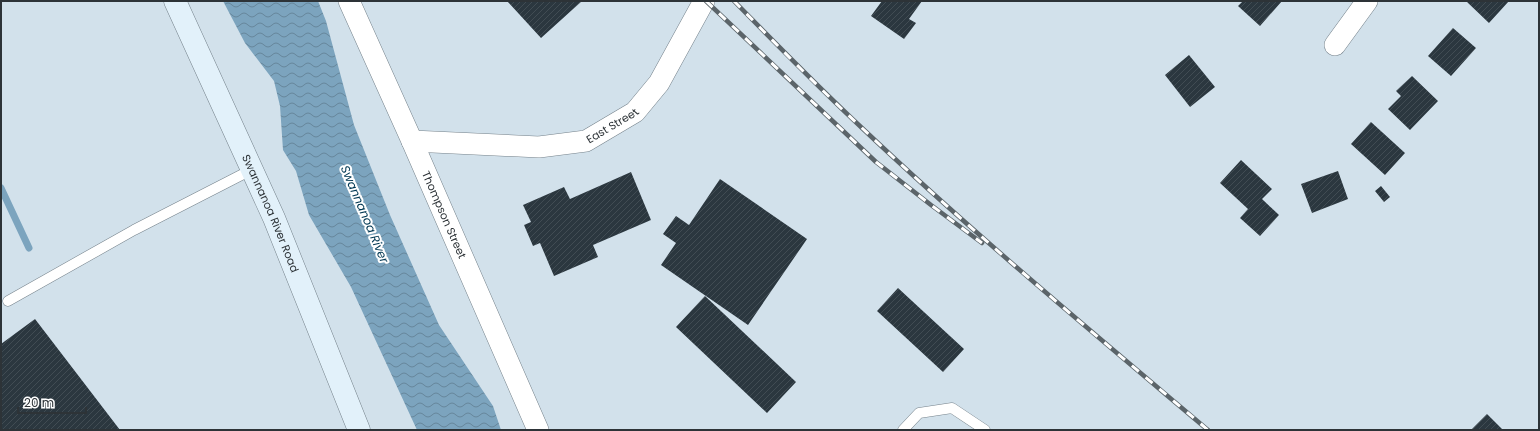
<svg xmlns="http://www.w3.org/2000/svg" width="1540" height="431" viewBox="0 0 1540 431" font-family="Poppins,sans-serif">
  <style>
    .water { fill: url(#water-waves) }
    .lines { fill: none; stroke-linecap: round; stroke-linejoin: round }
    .stream { stroke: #7ca4be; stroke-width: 7 }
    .building { fill: url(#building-hatch) }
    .service-casing { stroke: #75828b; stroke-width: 11 }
    .minor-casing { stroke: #75828b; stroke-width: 22 }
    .secondary-casing { stroke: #75828b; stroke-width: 23 }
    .service { stroke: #fff; stroke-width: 10 }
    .minor { stroke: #fff; stroke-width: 21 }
    .secondary { stroke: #e2f1fa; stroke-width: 22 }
    .rail-casing { stroke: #5b6469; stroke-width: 4.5 }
    .rail { stroke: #fff; stroke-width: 3; stroke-dasharray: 9; stroke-linecap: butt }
    .labels { text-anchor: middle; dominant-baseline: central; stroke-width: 4; stroke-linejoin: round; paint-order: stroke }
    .street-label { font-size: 11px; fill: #2d3337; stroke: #fff }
    .water-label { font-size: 12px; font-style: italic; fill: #003752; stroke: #fff }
  </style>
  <defs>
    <pattern id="water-waves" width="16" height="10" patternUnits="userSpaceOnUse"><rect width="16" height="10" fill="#7ca4be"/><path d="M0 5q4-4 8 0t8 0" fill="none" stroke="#66869b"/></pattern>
    <pattern id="building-hatch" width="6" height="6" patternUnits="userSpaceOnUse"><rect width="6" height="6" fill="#2b373f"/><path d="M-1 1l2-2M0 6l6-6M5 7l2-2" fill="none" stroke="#414c53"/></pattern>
  </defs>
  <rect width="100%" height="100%" fill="#d2e1eb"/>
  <path class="water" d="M223,1H318L326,21L354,125L390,215L439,325L493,406L501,430H417L351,287L309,215L296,171L283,150L280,106L274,81L245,43Z"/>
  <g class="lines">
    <path class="stream" d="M1,188L29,248"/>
  </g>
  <path class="building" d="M507,1H582L541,38Z
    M882,1H922L909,19L916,23L904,39L871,16Z
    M1243,1H1282L1260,26L1238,6Z
    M1468,1H1509L1489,23L1467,2Z
    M1453,28L1476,48L1451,76L1428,56Z
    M1189,55L1215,87L1190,107L1165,75Z
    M1412,76L1438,101L1410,130L1388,109L1401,96L1396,91Z
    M1371,122L1405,153L1385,175L1351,144Z
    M1241,160L1272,189L1262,199L1279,215L1260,236L1240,218L1248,209L1220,183Z
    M1338,171L1348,199L1312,213L1301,184Z
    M631,172L651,220L593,245L598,257L554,276L540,243L533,246L524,225L531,222L523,205L564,187L570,199Z
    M720,179L807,239L748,325L661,265L676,243L663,234L676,216L689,225Z
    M1381,186L1390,197L1384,202L1375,191Z
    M898,288L964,349L943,372L877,311Z
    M705,296L796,382L767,413L676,327Z
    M35,319L120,430H1V344Z
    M1487,414L1503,430H1471Z"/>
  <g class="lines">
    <defs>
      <path id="service" d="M8,301L134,230L253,169
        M903,430L919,413L952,408L985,430"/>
      <g id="minor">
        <path id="s1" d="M349,1L412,141L538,430"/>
        <path d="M1335,45L1367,1"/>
        <path id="s2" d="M412,141L539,147L586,141L635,112L659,83L704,1"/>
      </g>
      <g id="secondary">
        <path id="s3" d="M175,1L274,218L359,430"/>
      </g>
    </defs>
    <use href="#service" class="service-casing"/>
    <use href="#minor" class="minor-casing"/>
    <use href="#secondary" class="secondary-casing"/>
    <use href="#service" class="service"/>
    <use href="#minor" class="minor"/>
    <use href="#secondary" class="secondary"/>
    <defs>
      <path id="rail" d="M706,1L876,162L931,205L982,243
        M734,1C776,44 818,87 862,128C973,233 1091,331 1208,430"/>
    </defs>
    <use href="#rail" class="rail-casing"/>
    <use href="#rail" class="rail"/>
  </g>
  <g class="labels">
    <g class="street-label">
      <text stroke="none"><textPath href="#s2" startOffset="205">East Street</textPath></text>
      <text stroke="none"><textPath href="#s3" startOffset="233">Swannanoa River Road</textPath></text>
      <text stroke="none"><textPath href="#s1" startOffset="234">Thompson Street</textPath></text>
    </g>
    <g class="water-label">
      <text transform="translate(365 214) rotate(67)">Swannanoa River</text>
    </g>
  </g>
  <rect width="1540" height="431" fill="none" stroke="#2d3337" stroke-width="4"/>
  <path d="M18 407v6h68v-6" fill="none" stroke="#2d3337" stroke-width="2"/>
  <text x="24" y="407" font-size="12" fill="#2d3337" stroke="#ffffff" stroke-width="3" paint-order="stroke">20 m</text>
</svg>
